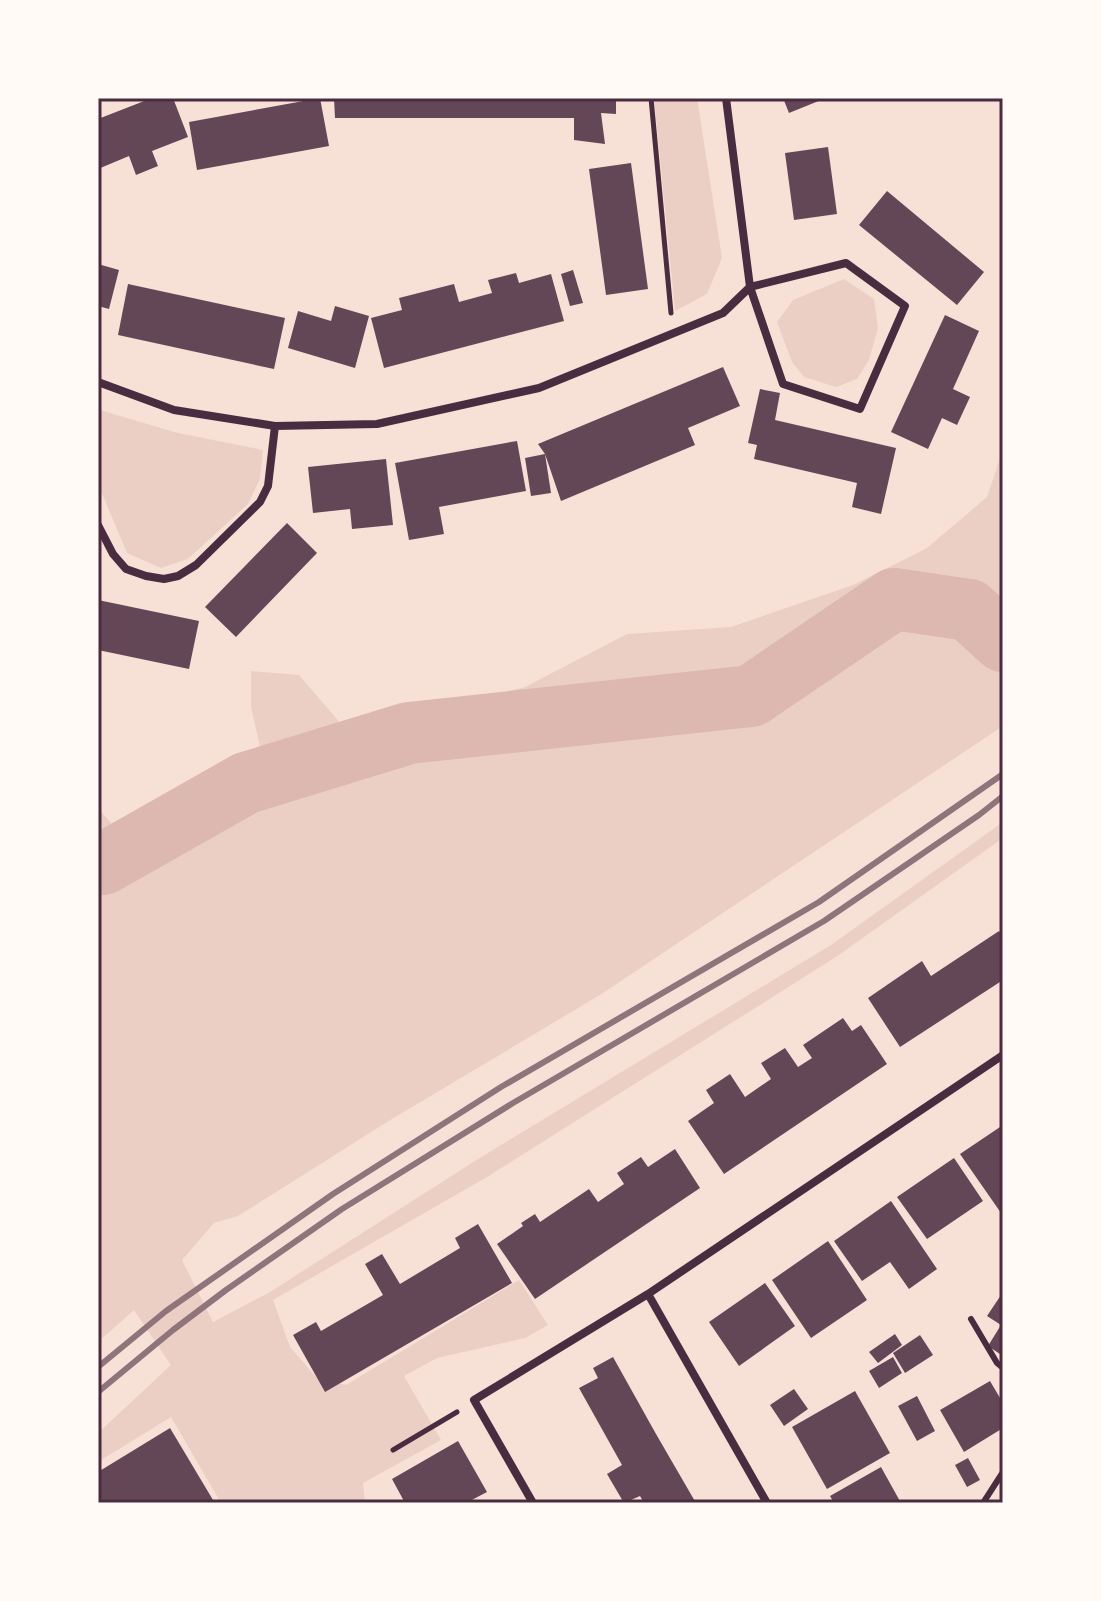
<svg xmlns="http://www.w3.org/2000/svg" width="1101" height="1601" viewBox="0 0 1101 1601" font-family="'Public Sans',sans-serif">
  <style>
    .green { fill: #ebcfc5 }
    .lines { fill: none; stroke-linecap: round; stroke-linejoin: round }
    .river { stroke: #dcb8b0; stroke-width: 62 }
    .building { fill: #644757 }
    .path { stroke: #4a2c40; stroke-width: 5 }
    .service { stroke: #4a2c40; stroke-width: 6 }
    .minor { stroke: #4a2c40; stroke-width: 8 }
    .rail { stroke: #8f747c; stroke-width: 6 }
    .neatline { fill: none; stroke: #4a2c40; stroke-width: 3 }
  </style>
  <rect width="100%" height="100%" fill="#f7e1d7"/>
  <path class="green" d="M654,98H697L722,258L707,294L675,311Z
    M844,279L874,299L878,328L869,360L857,379L836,387L804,377L792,362L777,322L793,300Z
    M100,410L178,433L263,450L260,479L248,504L188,559L161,568L127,553L98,484V416Z
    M1003,449V726L600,995L387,1122L238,1216L214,1223L182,1260L213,1322L270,1292L478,1159L831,945L1003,822V838L836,957L487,1177L273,1300L290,1347L317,1378L346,1385L519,1280L548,1325L525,1338L437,1358L404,1376L441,1440L363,1483L365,1503H221L171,1417L98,1462V1433L171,1365L134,1310L98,1342V808L117,830L212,794L265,769L251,707V671L299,675L342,725L423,713L525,687L627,634L731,627L853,585L927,548L987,497Z"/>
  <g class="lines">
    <path class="river" d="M103,864L246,783L409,733L751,696L894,599L969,610L1003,641"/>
  </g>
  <path class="building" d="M152,98H173L188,137L152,151L158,166L136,175L129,156L98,169V119Z
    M320,98L329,146L197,170L189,122Z
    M334,98H616V114L601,113L605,144L574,140V118H335Z
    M783,98H826L789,113Z
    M828,147L837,214L794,220L785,153Z
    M631,163L648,289L606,295L589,169Z
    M887,191L984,272L957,305L859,225Z
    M98,264L119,270L109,309L98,306Z
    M573,270L583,303L570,306L561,274Z
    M516,273L519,283L551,274L564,321L384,368L371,318L402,310L399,298L454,284L459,302L492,293L488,280Z
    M128,284L285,318L274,369L118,335Z
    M335,306L369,316L355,368L288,348L298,311L331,321Z
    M945,315L979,331L953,389L970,397L957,425L942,418L928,449L891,432Z
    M723,367L740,406L688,428L695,445L561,501L545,454L551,493L531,496L525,458L545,454L538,444Z
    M760,389L780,393L775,420L896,448L881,514L852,507L857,483L754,459L757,445L748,443Z
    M517,441L526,491L439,507L444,534L409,540L395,463Z
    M386,459L393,525L352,529L350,509L313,513L308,467Z
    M287,523L317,553L236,637L205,607Z
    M98,600L199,621L189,669L98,650Z
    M999,931L1003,937V980L900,1047L868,998L922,961L931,976Z
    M843,1018L852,1031L861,1025L887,1064L724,1174L688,1121L714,1103L706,1090L730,1074L745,1097L771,1079L761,1063L785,1048L798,1067L812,1058L803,1045Z
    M1003,1125V1212L1001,1213L960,1154Z
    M675,1149L700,1188L535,1299L497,1244L523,1226L521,1223L535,1214L540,1222L589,1189L598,1202L624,1184L617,1173L641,1157L648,1167Z
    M954,1158L983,1201L927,1239L897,1197Z
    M891,1201L937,1269L909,1289L890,1262L862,1281L834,1241Z
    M478,1224L512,1283L325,1392L293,1335L316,1322L321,1331L383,1295L365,1264L382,1254L400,1284L460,1248L455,1238Z
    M828,1241L867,1300L811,1338L772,1280Z
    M765,1283L795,1326L739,1366L709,1322Z
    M1003,1292V1356L988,1346L1001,1325L987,1316Z
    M895,1334L902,1345L878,1363L869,1352Z
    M920,1335L933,1355L905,1373L893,1353Z
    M613,1357L656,1434L696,1503H644L640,1496L624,1503L607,1474L622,1465L579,1388L598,1378L593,1368Z
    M893,1357L902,1373L879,1388L869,1371Z
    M990,1381L1003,1403V1428L964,1452L940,1410Z
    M794,1389L808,1409L784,1426L770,1405Z
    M855,1391L890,1453L827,1489L792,1427Z
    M917,1396L935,1431L917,1441L898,1406Z
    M170,1428L213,1500L207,1503H98V1472Z
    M458,1441L487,1492L466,1503H405L392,1479Z
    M968,1458L980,1480L967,1487L955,1465Z
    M881,1467L901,1503H834L830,1496Z"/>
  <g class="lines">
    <path class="path" d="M651,98L671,313
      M393,1450L457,1412"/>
    <path class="service" d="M971,1319L997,1363L1003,1368
      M983,1503L1003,1472"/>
    <path class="minor" d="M846,263L905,306L860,409L783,384L750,287Z
      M98,382L174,410L275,426L377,424L539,388L723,313L750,287L726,98
      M98,525L113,554L126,569L146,576L164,579L178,576L196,565L260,502L268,486L275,426
      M533,1503L474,1400L648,1294
      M767,1503L648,1294L1003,1055"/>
    <path class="rail" d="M98,1367L166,1311L333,1194L501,1087L819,902L1003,774
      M98,1392L173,1330L226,1290L342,1209L513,1103L824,921L979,815L1003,796"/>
  </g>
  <rect width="1101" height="1601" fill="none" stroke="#fffaf5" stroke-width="200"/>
  <rect x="100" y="100" width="901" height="1401" class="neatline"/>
</svg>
